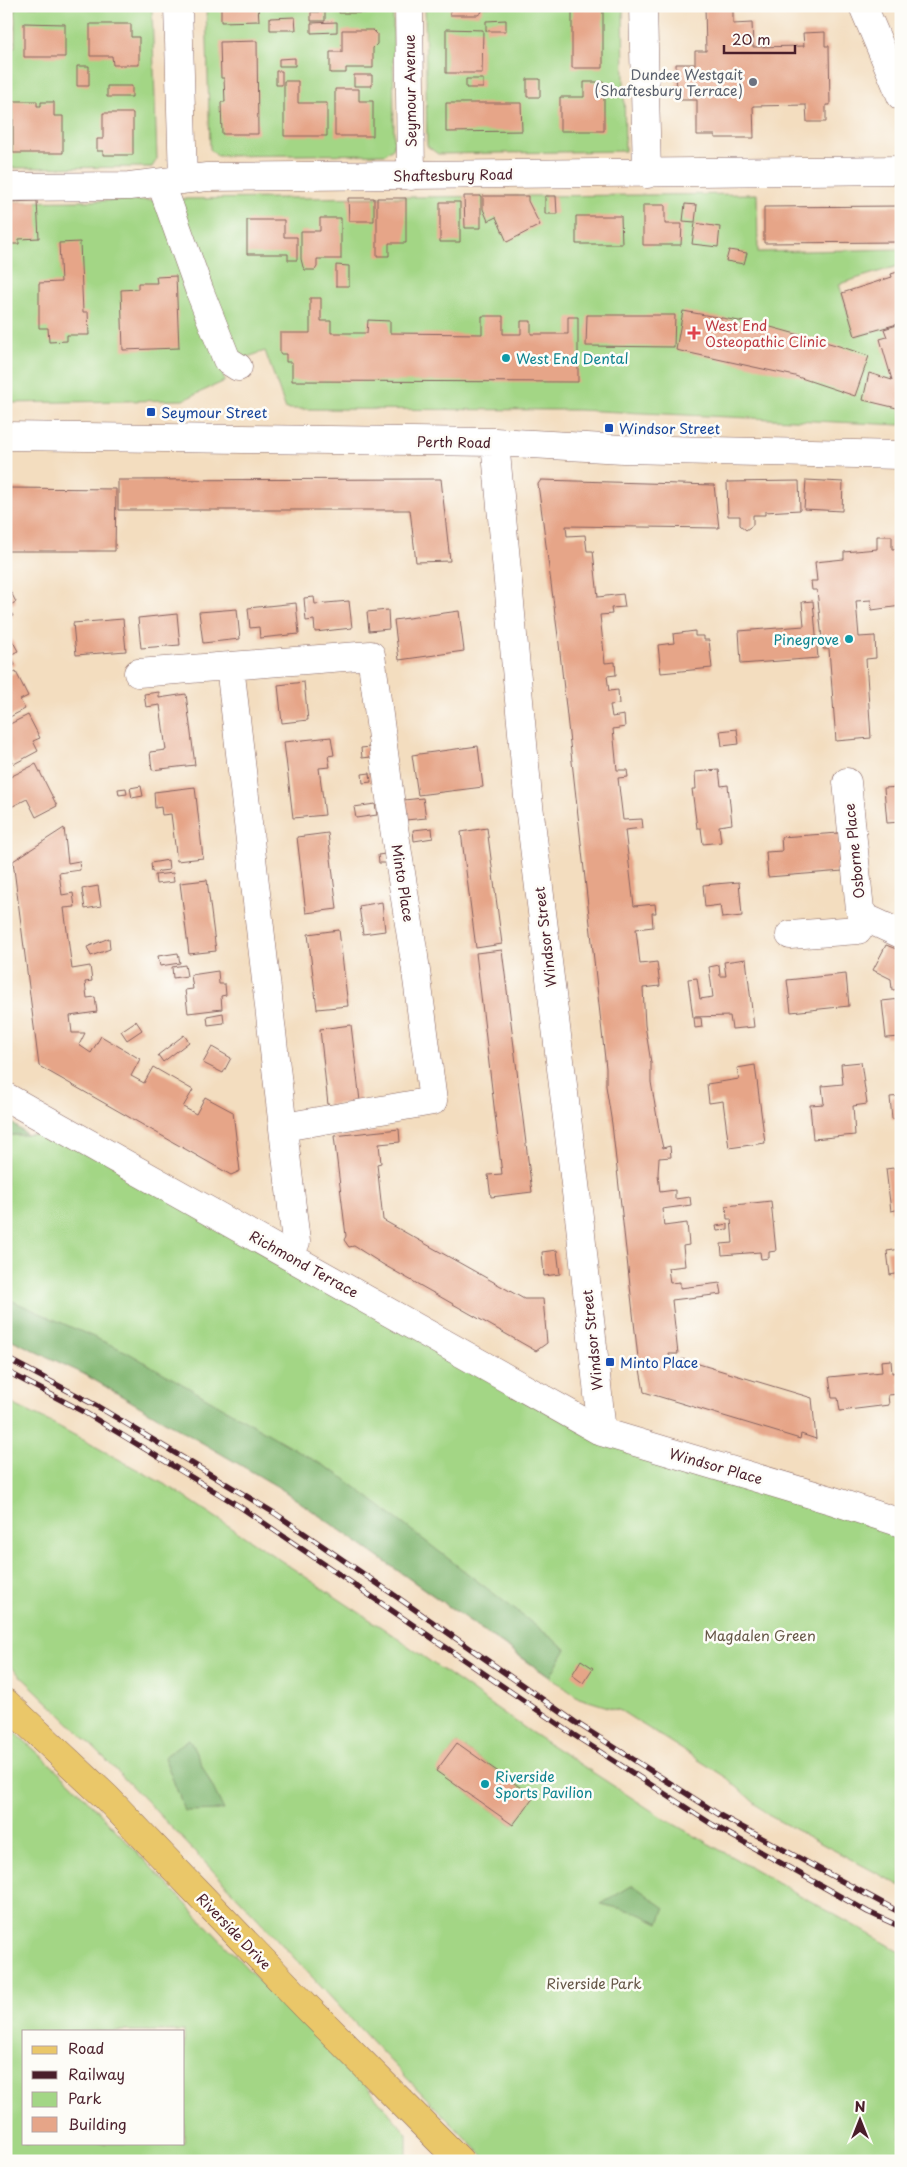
<svg xmlns="http://www.w3.org/2000/svg" width="907" height="2167" viewBox="0 0 907 2167" font-family="'Playpen Sans',sans-serif">
  <style>
    .green { fill: #a3d685; stroke: #767a58; fill-rule: evenodd }
    .forest { fill: #82b772; stroke: #666b4e }
    .building { fill: #e6a588 }
    .lines { fill: none; stroke-linecap: round; stroke-linejoin: round }
    .minor-casing { stroke: #85625f; stroke-width: 29 }
    .major-casing { stroke: #85625f; stroke-width: 29 }
    .minor { stroke: #fff; stroke-width: 28 }
    .major { stroke: #eac769; stroke-width: 28 }
    .rail-casing { stroke: #4a1f2b; stroke-width: 5.5 }
    .rail { stroke: #fdfcf7; stroke-width: 4; stroke-dasharray: 11; stroke-linecap: butt }
    .worship-dot { fill: #6b7280; stroke: #fdfcf7; stroke-width: 2 }
    .health-dot { fill: #e0444e; stroke: #fdfcf7; stroke-width: 2 }
    .culture-dot { fill: #0f9aa8; stroke: #fdfcf7; stroke-width: 2 }
    .transit-dot { fill: #1a4fb4; stroke: #fdfcf7; stroke-width: 2 }
    .labels { text-anchor: middle; dominant-baseline: central; stroke-width: 5; stroke-linejoin: round; paint-order: stroke }
    .worship-label { font-size: 14px; fill: #5b616d; stroke: #fdfcf7; text-anchor: end }
    .street-label { font-size: 14px; fill: #4a1f2b; stroke: #fdfcf7 }
    .health-label { font-size: 14px; fill: #be3a42; stroke: #fdfcf7; text-anchor: start }
    .culture-label { font-size: 14px; fill: #0d838f; stroke: #fdfcf7; text-anchor: start }
    .transit-label { font-size: 14px; fill: #164399; stroke: #fdfcf7; text-anchor: start }
    .park-label { font-size: 14px; fill: #655646; stroke: #fdfcf7 }
  </style>
  <rect width="100%" height="100%" fill="#fdfcf7"/>
  <filter id="ink" filterUnits="userSpaceOnUse"><feTurbulence type="fractalNoise" baseFrequency=".02" numOctaves="2"/><feDisplacementMap in="SourceGraphic" scale="10" xChannelSelector="R" yChannelSelector="G"/><feConvolveMatrix kernelMatrix="1 2 1 2 8 2 1 2 1" color-interpolation-filters="sRGB"/></filter>
  <filter id="wash" filterUnits="userSpaceOnUse"><feTurbulence type="fractalNoise" baseFrequency=".0096" numOctaves="4" result="noise"/><feDisplacementMap in="SourceGraphic" scale="20" xChannelSelector="R" yChannelSelector="G"/><feGaussianBlur stdDeviation="1.12" result="paint"/><feColorMatrix in="noise" values="0 0 0 0 0 0 0 0 0 0 0 0 0 0 0 0 0 1.4 0 .05"/><feComposite in="paint" operator="in"/></filter>
  <g filter="url(#wash)">
    <rect width="100%" height="100%" fill="#f3ddbf"/>
    <path class="green" d="M15,6H149L152,10L157,159L152,167L6,168V47H15Z
      M206,6H393L394,147L385,154L217,156L210,149Z
      M425,6H623L625,151L438,154L427,146Z
      M757,194L758,252L901,249V265L839,284L855,336L901,323V425L578,410L286,409L265,351L236,361L177,199Z
      M158,200L225,381L183,400L6,403V202Z
      M60,1134L595,1434L901,1535V1886L768,1815L727,1778L621,1711L579,1698L280,1488L84,1374L6,1337V1135Z
      M6,1401L56,1425L173,1489L384,1629L529,1731L663,1818L901,1952V2161H488C446,2118 404,2076 364,2033C247,1907 131,1780 6,1662ZM457,1743L533,1797L513,1825L437,1771Z
      M6,1724L71,1783L265,1987L361,2080L407,2134V2161H6ZM24,2031H184V2143H24Z"/>
    <path class="forest" d="M6,1118L27,1135H6Z
      M6,1298L127,1352L338,1474L566,1649L550,1677L280,1488L84,1374L6,1337Z
      M189,1739L224,1810L185,1811L164,1757Z
      M633,1885L665,1908L659,1923L635,1912L601,1904Z"/>
    <g id="blocks">
      <path class="building" d="M221,6H258L259,21L221,22Z
        M339,6H377V8L373,13H339Z
        M450,6H482V12L478,15H450Z
        M572,6H603V68H572Z
        M705,6H733V24L752,23L753,47L804,46L803,33L825,32V46H829L830,105H826V122H807L806,105L753,106L754,138H715V135H697V100H677L676,64H695V51H706Z
        M311,12H325V21H311Z
        M295,17L296,30H270V18Z
        M506,20V31H486V21Z
        M337,22V32L311,33V23Z
        M24,23L65,24V57H24Z
        M90,24H131V37H139V65H113L112,56H90Z
        M446,29L483,30L482,73H446Z
        M342,30H373L377,34V44L373,48V68H346V73H330V52H342Z
        M257,41L258,134H222L221,102H225L224,78H221L220,42Z
        M295,58V66H279V59Z
        M77,66H89V86H77Z
        M276,71H282V85H276Z
        M354,75H372V86H354Z
        M466,79H483V88H466Z
        M527,79H540V97H527Z
        M284,81H298V103H327V136H284Z
        M584,82H604V131H560V97H584Z
        M107,86H132V97H107Z
        M335,89H359V101H373V136H335Z
        M13,101H37V106H41V102H54V116H63V153H13Z
        M446,103H521L522,131L446,132Z
        M103,113H133V155H103V151H97V139H103Z
        M6,139H9V162H6Z
        M464,196H481V228H465Z
        M483,196H528V201L540,225L507,242L496,217L488,221L483,209Z
        M545,196H556L557,214H545Z
        M348,198H374V221H349Z
        M377,198H406V243H389V256H377Z
        M37,201L39,238L19,239V244H6V202Z
        M440,202H460V242H440Z
        M685,204L697,205L695,222L683,221Z
        M643,205H665V224H682L681,245H643Z
        M901,206V242L764,243V207Z
        M576,216H621L622,244H576Z
        M320,218H341V259H317V267L315,270H305L303,267L301,259V231H320Z
        M247,220H284V237H297V260H288V254H247Z
        M695,223L720,227L718,247L692,244Z
        M80,242L83,312H88L89,335H67V341L49,342L48,328H39V283L61,282L59,243Z
        M729,250L747,253L744,264L726,261Z
        M336,265L349,266V286H336Z
        M6,269H8L9,304H6Z
        M901,271V323L855,336L842,293L892,277L891,274Z
        M176,276L179,348L123,350L121,290L138,289V283H157L156,277Z
        M310,298H321V321H331V333H367L368,320L390,321V333L482,334V316H503V334H521V321H531V334H568V317H578V382L292,381V362H286V354H280V333H310Z
        M683,311L767,326L836,345L869,356L855,396L795,376L676,350Z
        M587,315H675L674,347L586,346Z
        M897,325L901,333V409L863,400L869,373L892,380L880,339L887,337L884,329Z
        M441,479L450,561L416,562L410,510H118V480Z
        M541,480L714,485L719,528L566,526L567,536L585,535L587,551H593L598,597L623,594L625,607L611,608L612,614L600,615L605,663L615,662L616,675L607,676L609,691L618,690L619,704L610,705L612,717L624,715L625,727L613,729L617,770H627L628,777L618,778L623,820L642,819L643,828L625,830L634,906L655,904L656,913H652L653,927L636,929L640,964L657,962L660,986L643,988L645,1025L651,1063V1082L660,1135L663,1148L670,1146L671,1157L659,1158L658,1174L660,1192L675,1190V1199L690,1197L691,1205L662,1209L664,1226L687,1223L689,1245L683,1246L685,1266L668,1268L670,1283L680,1282V1288L720,1283L722,1294L672,1300L678,1354H669L670,1359L680,1363L682,1359L812,1398L816,1439L801,1434L800,1439L644,1392L638,1358L612,1124L606,1086V1068L559,644L538,484Z
        M806,480L843,482L842,511L804,509Z
        M799,481L800,510L765,512V515H753V525L746,530L740,525V516H728L727,482Z
        M6,488L116,489L115,551H6Z
        M877,536H892V549L901,548V606L872,610L871,600L856,601L859,637L875,636L876,658L866,659L871,738L836,741L829,649H823L817,590H812L811,581H817L815,562L844,559V552L877,549Z
        M6,583L16,602L8,606L13,616L6,619Z
        M314,597L315,604L349,601L352,628L315,632L314,620L306,621L304,598Z
        M813,601L818,658L741,664L739,631L804,626L802,602Z
        M296,603L299,634L260,638L259,627L250,628L248,608Z
        M237,609L240,639L203,643L199,612Z
        M388,610L389,629L369,631L367,612Z
        M459,611L464,651L399,660L394,620Z
        M177,614L180,645L141,648L138,618Z
        M123,619L126,651L76,655L73,623Z
        M6,629L18,651L10,655L15,665L6,669Z
        M695,631V636H704V640H709L712,668L661,673L658,645L674,643L673,634Z
        M16,672L28,696L20,700L25,709L6,719V676Z
        M304,682L308,720L282,723L278,685Z
        M159,692V698L186,694L195,765L152,770L150,752L166,750L160,705L146,707L144,694Z
        M28,715L40,738L33,741L38,751L14,764L9,754L6,755V726Z
        M737,729L739,744L722,746L720,731Z
        M331,737L334,755L328,756L330,767L319,768L325,815L293,818L284,742Z
        M478,746L483,787L418,795L412,755Z
        M370,747L371,757L362,758L361,748Z
        M36,764L57,806L36,817L27,799L11,807L6,797V779Z
        M719,770L721,786L728,785L732,824L719,826L721,842L703,844L701,828H697L692,789H696L695,772Z
        M370,773L371,782L363,783L362,774Z
        M141,786L143,796L132,798L130,788Z
        M195,787L203,858L177,861L171,814L162,815L161,807L155,808L154,792Z
        M901,787V822L887,823L884,788Z
        M126,788L127,794L119,795L118,789Z
        M423,798L426,818L406,820L404,800Z
        M375,804L377,815L356,818L354,807Z
        M64,828L68,863L79,861L80,870L59,873L62,895L73,893L75,907L64,908L72,969L90,966L92,981L85,982L87,998L95,997L97,1012L70,1016L72,1033H85L79,1045L91,1053L101,1036L140,1059L131,1076L144,1083L153,1067L193,1090L183,1107L196,1114L205,1097L233,1112L240,1171L231,1175L39,1066L13,861Z
        M432,828L433,838L414,841L413,830Z
        M487,828L502,944L476,948L461,832Z
        M328,833L337,909L306,913L297,837Z
        M839,833L843,871L768,877L766,852L782,851L781,837Z
        M385,854L386,863H379L378,855Z
        M168,860L169,870L152,872L151,863Z
        M173,873L174,882L156,884L155,875Z
        M207,880L216,951L189,954L180,883Z
        M739,882L742,916L722,918L720,905L705,907L703,885Z
        M98,886L101,906L85,909L82,889Z
        M382,902L385,931L363,934L359,906Z
        M339,930L348,1006L317,1009L308,934Z
        M109,938L110,949L91,956L87,947Z
        M886,945L901,951V989L892,990L891,979L873,970Z
        M502,950L532,1192L491,1197L488,1175L502,1174L476,953Z
        M178,953L180,963L160,966L158,956Z
        M746,959L754,1027L732,1029L730,1016L693,1017L688,979L697,978L700,999L713,997L709,967L719,965L720,976H726L724,962Z
        M185,965L187,976L173,978L172,967Z
        M218,971L219,984H225L226,995L221,996L222,1009L188,1013L185,990L193,989L191,975Z
        M846,974L849,1006L791,1012L787,980Z
        M901,999V1037L886,1038L882,1001Z
        M223,1013L224,1023L208,1025L207,1016Z
        M694,1018H701L702,1027L695,1028Z
        M136,1021L142,1030L127,1040L121,1031Z
        M351,1025L360,1101L328,1105L320,1029Z
        M184,1035L189,1042L163,1062L158,1055Z
        M212,1047L231,1058L223,1073L203,1063Z
        M861,1062L867,1104L853,1106L855,1135L813,1139L810,1105L824,1104L822,1086L843,1084L841,1064Z
        M755,1065L765,1143L729,1148L723,1101L709,1103L707,1084L739,1079L737,1068Z
        M901,1096V1118L892,1119L890,1097Z
        M399,1129L400,1142L379,1144L381,1163L377,1164L383,1220L524,1299H543L547,1343L536,1351L384,1265L354,1246L349,1247L344,1240L346,1236L334,1136Z
        M901,1167V1209L891,1211L886,1169Z
        M771,1201L776,1251L769,1252V1258L761,1259L760,1252L722,1255L721,1244L733,1243L731,1219H727L726,1206Z
        M728,1224V1230L717,1231L716,1226Z
        M901,1249V1273L890,1275L887,1251Z
        M557,1250L560,1274L544,1276L542,1252Z
        M891,1360L892,1373L898,1372L900,1394L888,1395L889,1405L840,1411L838,1398H832L829,1377L882,1372L881,1361Z
        M581,1660L593,1668L583,1683L572,1675Z
        M457,1743L534,1797L513,1825L436,1771Z"/>
    </g>
  </g>
  <g filter="url(#ink)">
    <use href="#blocks" fill-opacity="0" stroke="#85625f" stroke-width="1"/>
    <g class="lines">
      <defs>
        <path id="minor" d="M178,6L183,180
          M409,6L411,176
          M643,6L647,174
          M863,6L901,96
          M161,183L200,292L227,360L238,367
          M6,187L129,186L207,177L901,170
          M6,436L495,442L623,449L901,455
          M495,442L528,797L580,1225L602,1432
          M230,666L296,1242L289,1255
          M138,673L371,655L394,828L414,956L433,1101L284,1127
          M847,782L860,910L866,918L901,934
          M790,935L858,930L866,918
          M6,1097L602,1432L831,1500L901,1523"/>
        <path id="major" d="M6,1703L106,1797L307,2007L460,2161"/>
      </defs>
      <use href="#minor" class="minor-casing"/>
      <use href="#major" class="major-casing"/>
      <use href="#minor" class="minor"/>
      <use href="#major" class="major"/>
      <defs>
        <path id="rail" d="M6,1358L97,1406L276,1514L397,1597L575,1722L723,1817L901,1913
          M6,1371L84,1412L239,1506L574,1735L713,1825L868,1912L901,1927"/>
      </defs>
      <use href="#rail" class="rail-casing"/>
      <use href="#rail" class="rail"/>
    </g>
  </g>
  <circle class="worship-dot" cx="753" cy="82" r="5"/>
  <path class="health-dot" d="M691.5 325.5h5v5h5v5h-5v5h-5v-5h-5v-5h5z"/>
  <g class="culture-dot">
    <circle cx="506" cy="358" r="5"/>
    <circle cx="849" cy="639" r="5"/>
    <circle cx="485" cy="1784" r="5"/>
  </g>
  <g class="transit-dot">
    <rect x="146" y="407" width="10" height="10" rx="2.5"/>
    <rect x="604" y="423" width="10" height="10" rx="2.5"/>
    <rect x="605" y="1357" width="10" height="10" rx="2.5"/>
  </g>
  <g class="labels">
    <g class="worship-label">
      <text x="743" y="74">Dundee Westgait<tspan x="743" dy="16">(Shaftesbury Terrace)</tspan></text>
    </g>
    <g class="street-label">
      <text transform="translate(410 91) rotate(-91)">Seymour Avenue</text>
      <text transform="translate(453 175) rotate(-1)">Shaftesbury Road</text>
      <text transform="translate(454 442) rotate(1)">Perth Road</text>
      <text transform="translate(854 851) rotate(-96)">Osborne Place</text>
      <text transform="translate(403 883) rotate(81)">Minto Place</text>
      <text transform="translate(545 937) rotate(-97)">Windsor Street</text>
      <text transform="translate(304 1264) rotate(29)">Richmond Terrace</text>
      <text transform="translate(592 1340) rotate(-96)">Windsor Street</text>
      <text transform="translate(716 1466) rotate(16)">Windsor Place</text>
      <text transform="translate(234 1931) rotate(46)">Riverside Drive</text>
    </g>
    <g class="health-label">
      <text x="705" y="325">West End<tspan x="705" dy="16">Osteopathic Clinic</tspan></text>
    </g>
    <g class="culture-label">
      <text x="516" y="358">West End Dental</text>
      <text x="839" y="639" text-anchor="end">Pinegrove</text>
      <text x="495" y="1776">Riverside<tspan x="495" dy="16">Sports Pavilion</tspan></text>
    </g>
    <g class="transit-label">
      <text x="161" y="412">Seymour Street</text>
      <text x="619" y="428">Windsor Street</text>
      <text x="620" y="1362">Minto Place</text>
    </g>
    <g class="park-label">
      <text x="760" y="1635">Magdalen Green</text>
      <text x="594" y="1983">Riverside Park</text>
    </g>
  </g>
  <rect width="907" height="2167" fill="none" stroke="#fdfcf7" stroke-width="25"/>
  <rect x="22" y="2030" width="162" height="115" fill="#fdfcf7" stroke="#b5a4a5"/>
  <rect x="32" y="2046" width="25" height="8" fill="#eac769" stroke="#b5a4a5"/>
  <text x="68" y="2054" font-size="15" fill="#4a1f2b">Road</text>
  <rect x="32" y="2071" width="25" height="8" fill="#4a1f2b" stroke="#b5a4a5"/>
  <text x="68" y="2080" font-size="15" fill="#4a1f2b">Railway</text>
  <rect x="32" y="2092" width="25" height="15" fill="#a3d685" stroke="#b5a4a5"/>
  <text x="68" y="2104" font-size="15" fill="#4a1f2b">Park</text>
  <rect x="32" y="2117" width="25" height="15" fill="#e6a588" stroke="#b5a4a5"/>
  <text x="68" y="2130" font-size="15" fill="#4a1f2b">Building</text>
  <g transform="translate(860 2120)" stroke="#fdfcf7" stroke-width="4" paint-order="stroke">
  <path d="M0-4L9 19L0 12L-9 19Z" fill="#4a1f2b"/>
  <text y="-8" font-size="14" font-weight="bold" text-anchor="middle" fill="#4a1f2b">N</text>
  </g>
  <path d="M724 45v8h71v-8" fill="none" stroke="#4a1f2b" stroke-width="2.5"/>
  <text x="732" y="45" font-size="15" fill="#4a1f2b" stroke="#fdfcf7" stroke-width="4" paint-order="stroke">20 m</text>
</svg>
